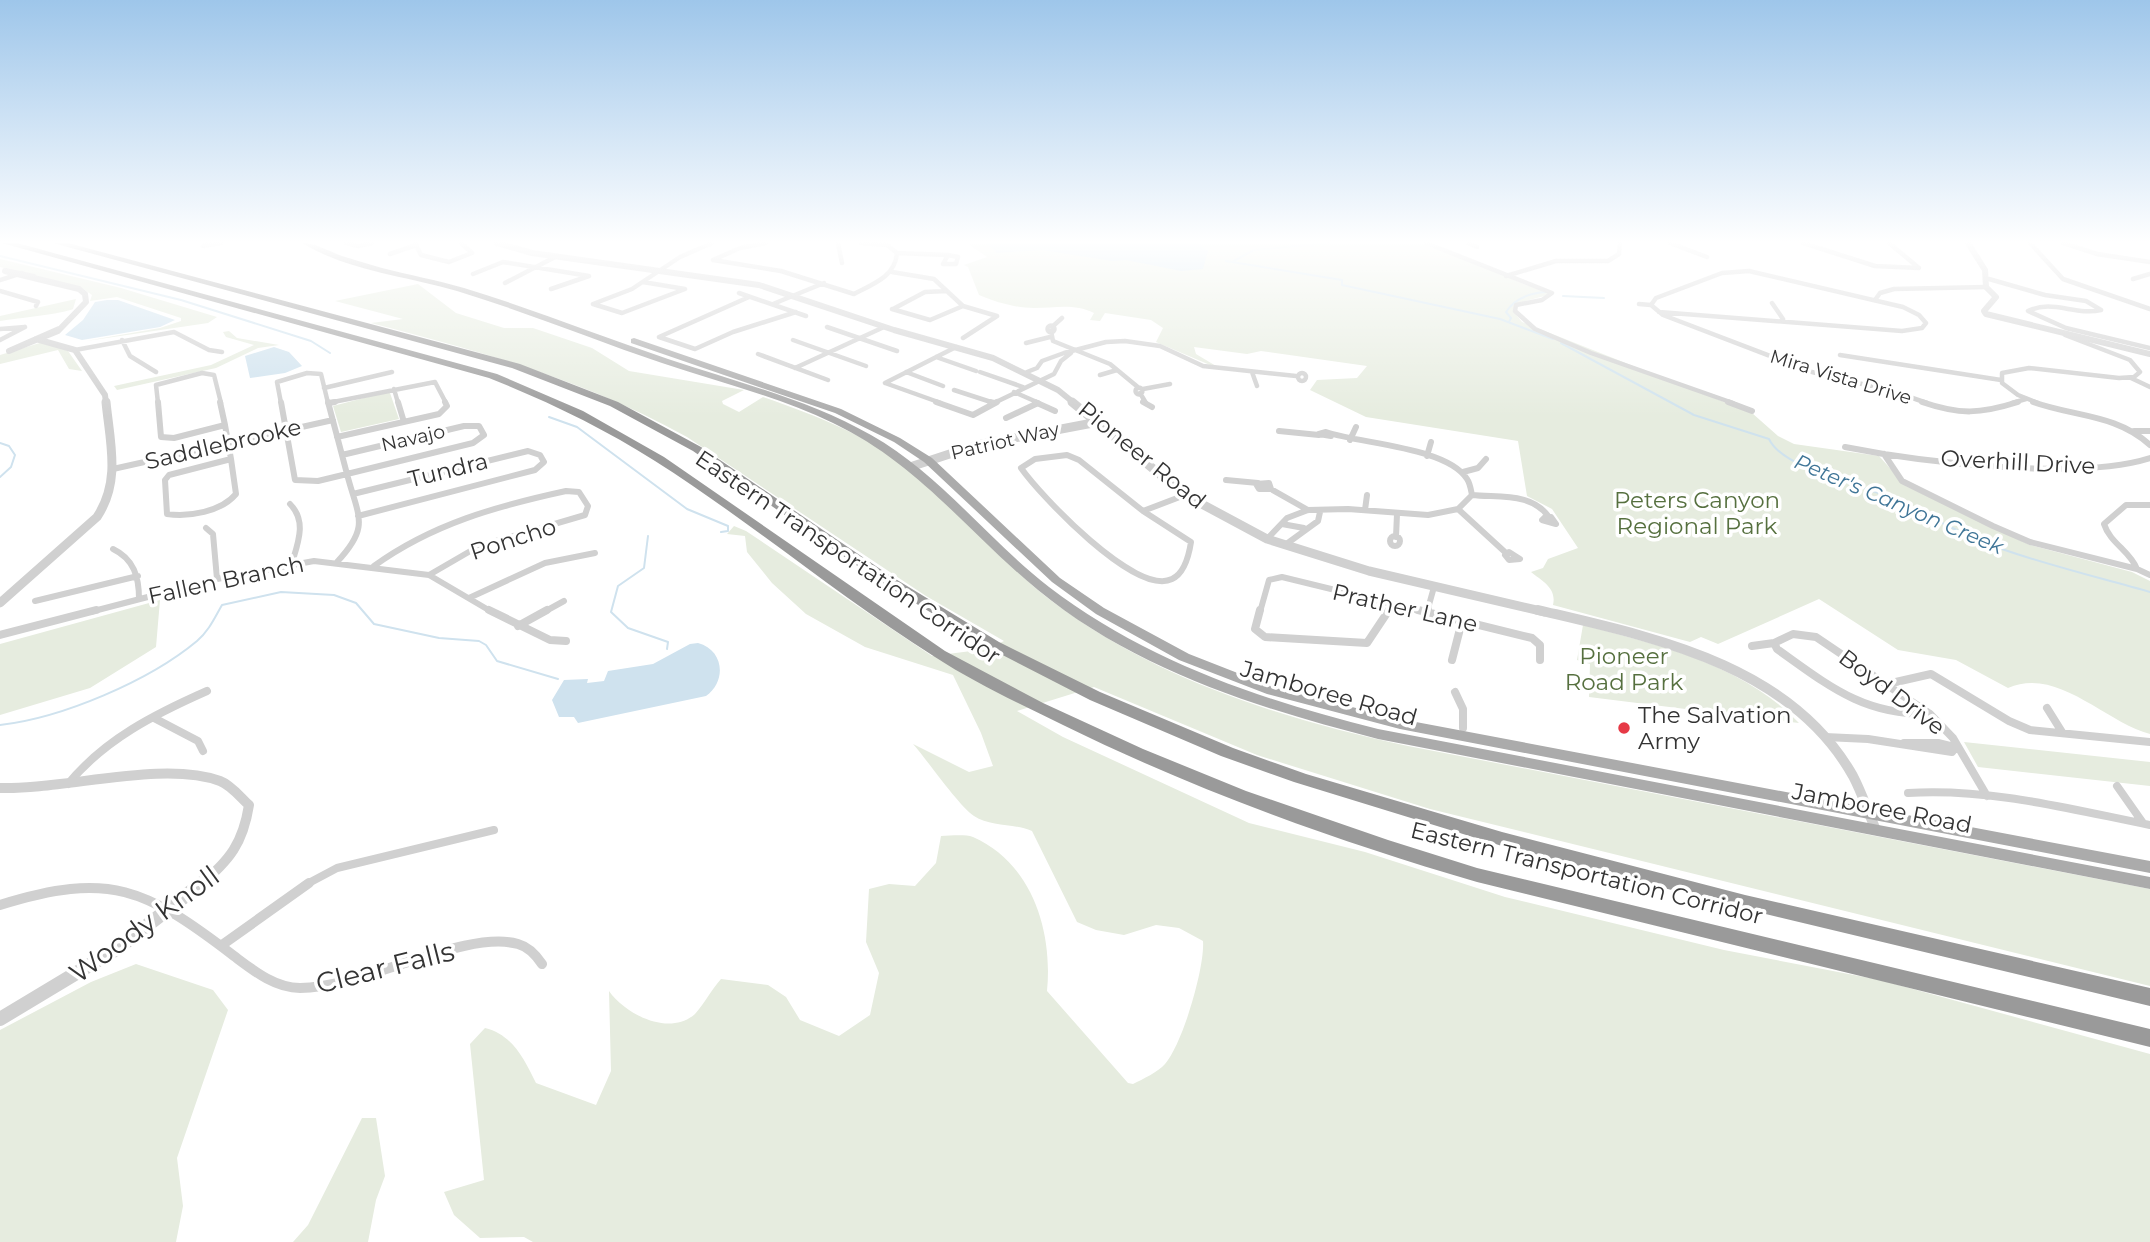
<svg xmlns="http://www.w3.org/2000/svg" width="2150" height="1242" viewBox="0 0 2150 1242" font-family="Montserrat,sans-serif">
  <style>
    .green { fill: #e6ecdf }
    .water { fill: #cfe2ee }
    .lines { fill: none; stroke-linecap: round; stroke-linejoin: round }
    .stream { stroke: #cfe2ee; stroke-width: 2 }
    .minor-far3 { stroke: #d0d0d0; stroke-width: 4.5 }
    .minor-far2 { stroke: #d0d0d0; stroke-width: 6 }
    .minor-far1 { stroke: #d0d0d0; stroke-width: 8 }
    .minor { stroke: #d0d0d0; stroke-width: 10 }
    .tertiary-far3 { stroke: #d0d0d0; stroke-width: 6 }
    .tertiary-far2 { stroke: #d0d0d0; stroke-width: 9 }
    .tertiary-far1 { stroke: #d0d0d0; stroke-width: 10 }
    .tertiary { stroke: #d0d0d0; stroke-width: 14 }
    .primary { fill: #ababab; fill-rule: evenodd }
    .motorway { fill: #9a9a9a; fill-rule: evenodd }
    .poi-dot { fill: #e63946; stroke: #fff; stroke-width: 2.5 }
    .labels { text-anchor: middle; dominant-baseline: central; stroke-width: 7; stroke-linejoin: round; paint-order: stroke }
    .far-street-label { font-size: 19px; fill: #333; stroke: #fff }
    .far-water-label { font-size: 21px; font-style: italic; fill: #3f7597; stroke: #fff }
    .street-label { font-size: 23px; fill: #333; stroke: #fff }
    .park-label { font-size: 23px; fill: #56703f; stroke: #fff }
    .poi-label { font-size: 23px; fill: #333; stroke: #fff; text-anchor: start }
    .near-street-label { font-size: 28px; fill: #333; stroke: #fff }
  </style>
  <rect width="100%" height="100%" fill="#fff"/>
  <path class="green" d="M967,243H1428L1526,285L1548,291V295L1515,304L1513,311L1522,322L1752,413L1778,436L1794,444L1879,456L1906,486L2030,545L2132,572L2150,581V734C2105,722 2057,666 2008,688L1956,660L1898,650L1819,599L1718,644L1701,637L1690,642L1553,605C1557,588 1542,581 1531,572L1543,568L1548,559L1578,548L1552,509L1527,496L1518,441L1366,417L1310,390L1317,380L1357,378L1367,366L1261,351L1247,354L1194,347L1196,354L1216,366L1210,365L1156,342L1163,328L1151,320L1105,313L1100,321L1090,320L1094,313C1074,303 1055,308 1034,308C1016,308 995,302 979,295L968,267L964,265L987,257Z
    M0,259L121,288L217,317L208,323L86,341L160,328L181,321V318L117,297L90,301L92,295L82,288L0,267Z
    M418,284L456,313L504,328H533L592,348L629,371L744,390L722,401L723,404L739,412L763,397C818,416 868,436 914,471C965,509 1002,564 1053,602C1157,680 1283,719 1408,746L2150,889V986L1430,809L1257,755L1094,687L1017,711L1063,737L1249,823L1365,852L1505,897L1724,950L1880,980L2150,1054V1242H533L524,1237L480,1238L454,1215L444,1192L484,1180L470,1044L485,1028C513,1035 524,1059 536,1083L596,1105L611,1071L609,991C625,1014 669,1037 695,1014C704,1004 712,989 721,979L768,985L786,997L800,1020L839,1036L870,1015L879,973L866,942L869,889L889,884L915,886L936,863L941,836C950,836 964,834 973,837C1032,863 1053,931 1047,991L1128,1083L1133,1084C1143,1079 1158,1072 1165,1064C1183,1043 1205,967 1203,941L1179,928L1156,925L1124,935L1096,930L1077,922L1032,831C1014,823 990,827 974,816C958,805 928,761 913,744L969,772L993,766L981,733L953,675L865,647L806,614L772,583L747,552L745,536L727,534L734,526L746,531L932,656L987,649L1004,641L926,596L687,437C583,379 485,353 371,323L403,319L335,301Z
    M76,299L73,309C62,314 18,318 0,321V316Z
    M229,331L237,338L279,345L258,348L216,368L117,390L114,386L211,365L254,345L226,337L223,332Z
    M43,342L68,351L82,371L69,369L58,350L0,364V355Z
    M383,393H390L399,419L341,432L333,406Z
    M160,600L156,647L90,688L0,715V644Z
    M1583,625C1659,645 1742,664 1799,723L1589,697L1590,664L1577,660Z
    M1964,742L2150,762V786L1978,767Z
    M136,964L213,990L228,1010L177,1158L183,1206L176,1242H0V1030L91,982Z
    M362,1118H376L385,1176L376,1200L368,1242H293L308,1225Z"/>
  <path class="water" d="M986,243H1198L1208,251L1203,269L1181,271L1126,260L1112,261L1042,250L997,253Z
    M107,300H118L175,320L160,327L82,340L65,335L83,320L95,302Z
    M274,347L289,352L302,366L285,373L250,378L245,356Z
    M698,643C724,650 727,681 706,696L578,723L574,717H559L552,700L564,680L588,679L587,683L604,681L608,671L653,664L690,644Z"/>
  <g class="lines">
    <path class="stream" d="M0,256L181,300L311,341L330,353
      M1226,261L1342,280V285L1500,319L1553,339
      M1232,262L1254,250L1331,243
      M1563,296L1604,298
      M1509,322L1511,318L1506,312C1515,298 1530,293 1546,292
      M1561,343L1694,415L1769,439C1783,469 1860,484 1891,498C1928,514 1962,536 2002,549C2050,566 2101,578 2150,592
      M549,417L577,427L687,509L728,526V531L721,532
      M0,443L9,446L15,455L11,467L0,477
      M648,536L644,568L618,586L611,612L628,628L668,642L667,649
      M0,725C62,718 149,681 197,641C209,631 215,617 222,605L281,592L334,595L356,603L374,624L439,638L479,641L486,645L497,661L558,679"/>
    <path class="minor-far3" d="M206,243L203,246L221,243
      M346,243L358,246L372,243
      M415,243L421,255L449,262L472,253L461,243
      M838,243L842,263
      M1426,243L1552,293L1542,300L1516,305L1515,311L1535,329L1591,353L1733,403
      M1468,243L1477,247
      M1670,243L1707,257
      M1803,243L1875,266L1919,268L1889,243
      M2030,243L2063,279L2150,309
      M2063,243L2097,254L2150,262
      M897,253L948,255
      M390,254L416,245
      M948,255L958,257L956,264H943Z
      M713,260L781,271L854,294C873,284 895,277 897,253L887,245L861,243
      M713,260L740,248L766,243
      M892,272L934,279L963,306L997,316
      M473,274L503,262L589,276
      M1506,276L1556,261H1608L1619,254L1620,243
      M1989,279L2045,295L2086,301L2101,310C2076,316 2052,299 2028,311L2066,328L2150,348
      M2133,279L2150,274
      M0,280L22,273
      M643,282L685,289
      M505,283L557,256
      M551,289L589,276
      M0,291L38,302L36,306
      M739,293L806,316
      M1875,300L1880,293L1894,289L1986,287
      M1772,303L1783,319
      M593,304L632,289L680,257L712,243
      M593,304L622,313L685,289
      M773,304L824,283
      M1639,304L1651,305
      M892,309L930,320L963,306
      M893,309L925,292L947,291
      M1659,312L1902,331L1922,328L1926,323L1919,315L1903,307L1749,271L1722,273L1656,298L1651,305L1663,315L1812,372L1895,392L1927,403
      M1047.5 329a3.5 3.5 0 1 1 7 0a3.5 3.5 0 1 1-7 0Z
      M827,327L897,351
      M1052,327L1062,318
      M0,329L25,327
      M1051,331L1053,341L1110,364L1139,388
      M659,337L695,349L733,332L796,312
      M659,337L749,297
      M963,338L997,316
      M0,340L25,327
      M122,340L130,356L156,372
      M793,340L866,366
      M1026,343L1050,337
      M75,350L174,332L209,350L222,352
      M758,354L828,380
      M1840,355L2001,380
      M936,357L976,371
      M795,368L884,327
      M906,372L943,386
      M980,372L1023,387
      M1027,372L1037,368L1042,361L1064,353L1106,342L1125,341L1160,346L1203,366L1296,376
      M1252,372L1257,386
      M1298 377a4 4 0 1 1 8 0a4 4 0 1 1-8 0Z
      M1100,375L1117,370
      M2131,378L2150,387
      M885,383L941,403
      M885,383L956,347
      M1135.5 391a3.5 3.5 0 1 1 7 0a3.5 3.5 0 1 1-7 0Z
      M324,388L392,372
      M394,389L398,403
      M1143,389L1170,384
      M954,390L994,403
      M1014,392L1039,403
      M1140,393L1146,403
      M158,403L156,385L202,373L214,375L221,403
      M281,403L277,382L307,373L321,374L328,403
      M328,403L435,382L446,403
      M994,403L1054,374L1061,361L1071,353
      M2012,403L2026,399
      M2038,403L2018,395L2002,383V373L2029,368L2119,378L2134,377L2140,372L2130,360L2065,335"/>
    <path class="minor-far2" d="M158,402L161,437L174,438L225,425
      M220,402L225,425
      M281,402L295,480L318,481L347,474
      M328,402L347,474
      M398,402L404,422
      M936,402L973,415L997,402
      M990,402L994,403
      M1035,402L1055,411
      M1143,402L1152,407
      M1728,402L1752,411
      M1922,402C1960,415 1980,414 2018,402
      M2033,402C2075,417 2116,414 2150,445
      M328,403L335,402
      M1006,418L1038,403
      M225,425L231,459
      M1279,431L1319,435
      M2134,431H2150
      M337,437L439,414L447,406L445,402
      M1350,440L1356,427
      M1845,447C1920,462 2078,481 2150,458
      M1884,454L1902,481L1993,526L2030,542L2137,569C2130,551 2110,543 2104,524L2126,505H2150
      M342,455L464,426H479L484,435L473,443L347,474
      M1067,455L1079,460L1143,511L1191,542C1189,555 1185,573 1172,579C1136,597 1040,495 1021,468L1035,459Z
      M1427,456L1431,442
      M231,459L236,494C221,512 189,517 167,514L165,480L169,475Z
      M113,469L333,420
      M1463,472L1478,468L1486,459
      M1226,480L1258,483
      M1269,483L1271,489H1259L1256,484Z
      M1271,489L1308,510
      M353,494L528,451L540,455L544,462L535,470L358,516
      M1472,495C1499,498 1531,492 1549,517
      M290,504C307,521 298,543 292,563
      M1458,509L1506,553
      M1365,510L1367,495
      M1143,511L1185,495
      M1545,517H1551L1556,524L1542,520Z
      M1282,524L1304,528
      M206,528L213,534L217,579
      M1390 541a5 5 0 1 1 10 0a5 5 0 1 1-10 0Z
      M1396,537L1397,514
      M1267,539L1287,518L1308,510L1348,509L1428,515L1458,509L1472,495C1471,490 1470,483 1467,479C1447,447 1361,444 1326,432L1319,434L1331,436
      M1285,545L1318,521L1320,512
      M113,549C134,559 139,577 139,599
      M1509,552L1520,559L1509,560L1505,555Z
      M337,562C371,526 358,517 347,474
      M374,566C432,524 497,506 566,491L579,492L588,506L585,515L479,546L429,575
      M2137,569L2150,575
      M469,598L545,563L595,553
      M35,601L138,576
      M90,612L217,579L314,561L429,575L492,612
      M544,612L564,601
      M1260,612L1269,580L1282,577L1425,612
      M1389,612L1392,605
      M1427,612L1434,587"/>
    <path class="minor-far1" d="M489,610L550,640L566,641
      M1260,610L1255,629L1265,637L1367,643L1389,610
      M1418,610L1532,638L1540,645V660
      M1427,613L1428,610
      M518,626L547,610
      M1793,634L1816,637L1930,714C1863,715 1829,686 1777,649L1774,643Z
      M0,635L96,610
      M1752,646L1774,643
      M1452,660L1462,621
      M1887,684L1931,674L2009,721L2030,730L2150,742
      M1455,692L1463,709V728
      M2047,708L2062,732
      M1930,714L1953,738L1987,796
      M154,718L198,741L203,751
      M1825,737L1868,739L1952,752L1955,748
      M1904,743H1938L1958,748
      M68,784C105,739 155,714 207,691
      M2117,786L2143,823
      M1908,793C1991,788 2069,809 2150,825
      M305,885L337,868L494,830"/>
    <path class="minor" d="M0,905C110,871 145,888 234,956C254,971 275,988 300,988C364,988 465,929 518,944C529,947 536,955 542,964
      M222,945L309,883"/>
    <path class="tertiary-far3" d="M497,243L532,253L759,285L894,330L993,358L1058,390L1074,403
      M1968,243L1985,270L1986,287L1996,297L1984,311L1986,314L2150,354
      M34,277L5,271L79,289L85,294L86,302L58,331L9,351L59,329
      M36,339L75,350L105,395L106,403"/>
    <path class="tertiary-far2" d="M1072,402L1185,495L1267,539L1369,571L1545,612
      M913,466L977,445L1098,422
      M0,603L97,517C121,481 110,443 106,402"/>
    <path class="tertiary-far1" d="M1538,610C1652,637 1790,664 1853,776C1862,793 1868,812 1876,830
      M0,788C64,790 163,760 220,781C231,785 241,798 249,805C243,843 230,860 200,885"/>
    <path class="tertiary" d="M0,1019L118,948L202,883"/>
    <path class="primary" d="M302,243C316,243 328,251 342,256C355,260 368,264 382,268C409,275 437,280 464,288C533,309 600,336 668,359C736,382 808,399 871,435C940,474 987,539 1049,587C1146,661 1261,700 1378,729L2150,877V889L1378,739C1258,708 1135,670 1038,590C966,531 919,464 833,423C779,397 719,382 662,363C594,340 526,312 457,291C406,276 348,271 302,243Z
      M634,338L841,409L900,438L932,458L1060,578L1104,608L1189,654L1276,688L1400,719L2150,861V873L1400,729L1267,694L1179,660L1096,614L1052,582L924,462L894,442L835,413L631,343V339Z"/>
    <path class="motorway" d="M2,243H17L497,374L583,411L664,457L945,651L1043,703L1143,749L1246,791L1388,840L1477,868L2150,1029V1047L1477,882C1336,841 1195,790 1063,725C1020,704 975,683 935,657C838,596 751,522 655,461C603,428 547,401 489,378Z
      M53,243H68L520,364L618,402L701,447L889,575L999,642L1100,692L1233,748L1306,774L1502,832L1745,895L2150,988V1006L1745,909L1502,846L1294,782L1221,756L1090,700L989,648L879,581L693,451L610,406L512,368Z"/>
  </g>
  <linearGradient id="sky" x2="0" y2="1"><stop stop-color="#9ec6ea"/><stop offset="0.58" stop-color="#fff"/><stop offset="1" stop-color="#fff" stop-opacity="0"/></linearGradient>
  <rect width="2150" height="417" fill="url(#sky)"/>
  <circle class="poi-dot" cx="1624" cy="728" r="7"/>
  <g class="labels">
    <g class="far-street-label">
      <text transform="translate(1841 377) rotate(17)">Mira Vista Drive</text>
      <text transform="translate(413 438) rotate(-13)">Navajo</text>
      <text transform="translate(1005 441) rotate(-13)">Patriot Way</text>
    </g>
    <g class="far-water-label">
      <text transform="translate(1899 504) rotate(23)">Peter's Canyon Creek</text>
    </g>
    <g class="street-label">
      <text transform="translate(223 444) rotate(-13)">Saddlebrooke</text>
      <text transform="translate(1142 455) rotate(39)">Pioneer Road</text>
      <text transform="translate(2018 462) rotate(3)">Overhill Drive</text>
      <text transform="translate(448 470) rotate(-14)">Tundra</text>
      <text transform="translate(513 539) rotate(-18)">Poncho</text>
      <text transform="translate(848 557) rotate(34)">Eastern Transportation Corridor</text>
      <text transform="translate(226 580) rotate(-12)">Fallen Branch</text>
      <text transform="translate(1405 608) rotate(13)">Prather Lane</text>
      <text transform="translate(1892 692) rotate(37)">Boyd Drive</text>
      <text transform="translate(1329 693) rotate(16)">Jamboree Road</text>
      <text transform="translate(1882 808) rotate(11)">Jamboree Road</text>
      <text transform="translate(1587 873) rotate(14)">Eastern Transportation Corridor</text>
    </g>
    <g class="park-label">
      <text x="1697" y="500">Peters Canyon<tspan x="1697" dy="26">Regional Park</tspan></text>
      <text x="1624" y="656">Pioneer<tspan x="1624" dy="26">Road Park</tspan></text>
    </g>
    <g class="poi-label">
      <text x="1638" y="715">The Salvation<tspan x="1638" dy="26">Army</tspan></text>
    </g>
    <g class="near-street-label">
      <text transform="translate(144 924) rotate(-36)">Woody Knoll</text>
      <text transform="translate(385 967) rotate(-14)">Clear Falls</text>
    </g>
  </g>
</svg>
